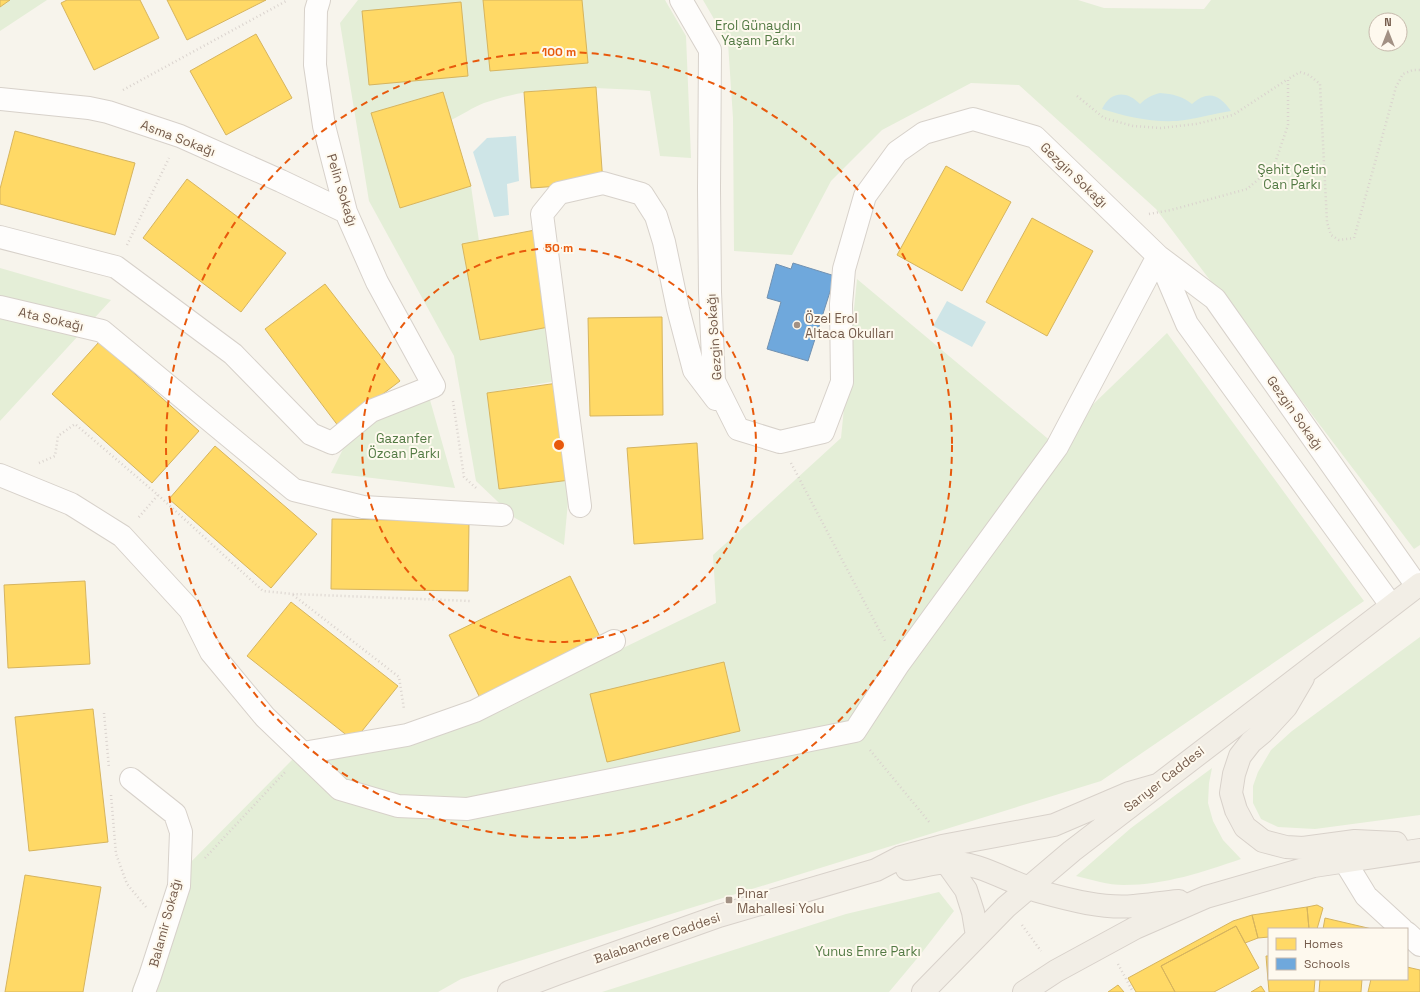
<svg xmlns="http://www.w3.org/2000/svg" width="1420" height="992" viewBox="0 0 1420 992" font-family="'Space Grotesk',sans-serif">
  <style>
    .green { fill: #e4eed7; fill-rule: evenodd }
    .water { fill: #cee5e7 }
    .homes { fill: #ffd966; stroke: #d6b45e }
    .schools { fill: #6fa8dc; stroke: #7191b1 }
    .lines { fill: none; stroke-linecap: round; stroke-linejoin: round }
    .minor-casing { stroke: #d7d1ca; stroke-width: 24 }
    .major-casing { stroke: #d8d1ca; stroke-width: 24 }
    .path { stroke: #dad3ce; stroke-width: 2.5; stroke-dasharray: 1 3; stroke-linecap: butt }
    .minor { stroke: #fefdfc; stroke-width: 22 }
    .major { stroke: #f2eee6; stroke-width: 22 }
    .ring { fill: none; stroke: #e8590c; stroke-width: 2; stroke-dasharray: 7 5 }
    .poi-dot { fill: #a29184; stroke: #fef9ee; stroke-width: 1.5 }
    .labels { text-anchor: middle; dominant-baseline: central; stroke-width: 4; stroke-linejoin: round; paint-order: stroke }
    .park-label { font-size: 13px; fill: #537a44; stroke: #fef9ee }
    .street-label { font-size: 13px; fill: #755c4c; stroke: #fef9ee }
    .poi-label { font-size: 13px; fill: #755c4c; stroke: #fef9ee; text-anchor: start }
    .centre { fill: #e8590c; stroke: #fef9ee; stroke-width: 2 }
    .ring-label { font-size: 12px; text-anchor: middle; font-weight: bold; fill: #e8590c; stroke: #fef9ee; stroke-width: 4; stroke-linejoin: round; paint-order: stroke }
  </style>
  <rect width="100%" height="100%" fill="#f7f4ec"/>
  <path class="green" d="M0,0H47L0,31Z
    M358,0H665L686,36L691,158L660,156L650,91C594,87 537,84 484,103C473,107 462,115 451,120L443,92L371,113L400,208L471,186L479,241L462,244L480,340L554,326L556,381L487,393L499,489L570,480L564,545L515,518L476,481L454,356L369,201L340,23Z
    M703,0H1078L1104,8L1204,9L1211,0H1420V545L1414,549L1156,209L1019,85L971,83L882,130L831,181L792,255L734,251L733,118L728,43ZM1376,20H1400V44H1376Z
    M0,268L111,300L0,421Z
    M857,279L1053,443L1167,333L1364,601L1101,781L461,979L438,992H131L177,876L292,760L484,718L619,650L716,603L713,555L841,438Z
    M426,386L455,488L331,473L348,439Z
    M1420,637V815L1315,829L1278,827L1261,819L1253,803V786L1258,772L1271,750L1292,731Z
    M1212,768L1209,783L1208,803L1213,821L1223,840L1241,859C1203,872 1165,885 1124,885C1108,885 1092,880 1076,876L1131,828Z
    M939,892L954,911L920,955L889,992H602L846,914Z"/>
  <path class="water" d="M1160,93C1173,94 1182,96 1192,104C1208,90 1219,94 1231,111C1216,113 1200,118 1185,120C1159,124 1126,117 1102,109C1110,91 1127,90 1140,104C1146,98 1152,95 1160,93Z
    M516,136L519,181L507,184L509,215L494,217L473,152L487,138Z
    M947,301L986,322L972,347L933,326Z"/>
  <path class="homes" d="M0,0H10L0,7Z
    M67,0H140L159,38L94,70L61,3Z
    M167,0H266L187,40Z
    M483,0H582L588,63L490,71Z
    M461,2L468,76L369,85L362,11Z
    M256,34L292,98L226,135L190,71Z
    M596,87L603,183L531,188L524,92Z
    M443,92L471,186L400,208L371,113Z
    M15,131L135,163L115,235L0,204V189Z
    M946,166L1011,202L962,291L897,255Z
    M187,179L286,253L241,312L143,238Z
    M1032,218L1093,251L1047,336L986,302Z
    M535,230L554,326L480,340L462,244Z
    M325,284L400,381L339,427L265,329Z
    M662,317L663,415L590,416L588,318Z
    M99,342L199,431L152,483L52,394Z
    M558,383L570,480L499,489L487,393Z
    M697,443L703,539L634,544L627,448Z
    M215,446L317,534L271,588L169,499Z
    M332,519L469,521L468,591L331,589Z
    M570,576L602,641L481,700L449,635Z
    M85,581L90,664L8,668L4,585Z
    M291,602L398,686L354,741L247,656Z
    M724,662L740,731L607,762L590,694Z
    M93,709L108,842L29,851L15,717Z
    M25,875L101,887L83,992H5Z
    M1317,905L1323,908L1317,929H1309L1307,907Z
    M1307,907L1309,929H1269V937L1258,938L1252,915Z
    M1252,915L1258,938L1245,943L1236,926L1161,966L1175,992H1136L1128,978L1233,921Z
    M1325,918L1372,929H1323Z
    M1236,926L1259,968L1214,992H1175L1161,966Z
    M1266,956H1269V979H1315L1314,992H1269Z
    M1407,967L1420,970V992H1368L1371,979H1407Z
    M1320,979H1362L1361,992H1319Z
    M1118,985L1124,992H1108Z
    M1261,986L1265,992H1251Z"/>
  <path class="schools" d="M793,263L835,276L808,361L767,349L781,302L767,298L776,264L791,269Z"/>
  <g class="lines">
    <defs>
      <path id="minor" d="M0,99L89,108L108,112L180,136L281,181L346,212
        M0,237L116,267L233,354L311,434L332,443L371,411L434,386L377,282L346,212L324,126L315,65L316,10L319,0
        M0,307L102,331L294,490L363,507L502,515
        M0,475L71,504L122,536L190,610L211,652L265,717L340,789L398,806L467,809L855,731L898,665L1057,447L1158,256L1035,137L973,119L924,133L897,152L865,196L844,269L841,304L842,382L823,432L780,442L738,429L714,381L710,292L709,189L710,50L681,0
        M580,506L542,214L559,193L603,183L642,194L656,216L664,242L678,309L694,370L716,399
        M1391,605L1187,324L1158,256L1215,299L1417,586
        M303,753L407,735L475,711L614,641
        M131,779L175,814L181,832L179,886L150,976L144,992
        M1344,860L1366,896L1402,929
        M1407,933L1420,945"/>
      <path id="major" d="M1303,678L1286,707L1263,732L1251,742L1240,756L1234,774L1231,793L1236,810L1245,827L1263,841L1286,847L1303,848L1355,841L1396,843
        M946,862L966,890L973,912L977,936
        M907,869C920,867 933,863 946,862C981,862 1009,883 1041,892C1070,900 1104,909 1134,906C1149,905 1164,902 1179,901
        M509,992L559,973L719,916L876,870L901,857L942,846L1054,825L1129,793L1157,785
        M923,992L1006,907L1072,851L1420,584
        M1024,992L1056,971L1135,928L1206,897L1314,866L1420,850"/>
    </defs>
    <use href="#minor" class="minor-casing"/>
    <use href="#major" class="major-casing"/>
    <path class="path" d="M123,90L288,0
      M1077,96L1104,118L1133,126L1161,128L1196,124L1233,115L1288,79
      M1149,214L1171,210L1247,189L1274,166L1288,125V79L1300,72L1309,75L1320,84L1327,222L1331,235L1339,240L1354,238L1396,87L1403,74L1413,70H1420
      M127,245L169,158
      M453,401L464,477L476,488
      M39,463L55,456L58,436L75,424L158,495L138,518
      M791,463L885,641
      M158,495L263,591L293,594L471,601
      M293,595L399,677L404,709
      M104,713L109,768
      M870,750L930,823
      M111,795L116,854L127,884L146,907
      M205,858L286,771
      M1022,925L1041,951
      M1118,964L1133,992"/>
    <use href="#minor" class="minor"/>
    <use href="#major" class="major"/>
  </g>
  <g class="ring">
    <circle cx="559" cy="445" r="197"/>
    <circle cx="559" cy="445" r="393"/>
  </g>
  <g class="poi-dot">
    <circle cx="797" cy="325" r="4"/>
    <rect x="725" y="896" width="8" height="8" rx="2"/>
  </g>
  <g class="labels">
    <g class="park-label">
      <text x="758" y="25">Erol Günaydın<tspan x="758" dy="15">Yaşam Parkı</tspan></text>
      <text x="1292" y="169">Şehit Çetin<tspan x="1292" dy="15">Can Parkı</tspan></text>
      <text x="404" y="438">Gazanfer<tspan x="404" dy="15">Özcan Parkı</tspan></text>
      <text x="868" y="951">Yunus Emre Parkı</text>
    </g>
    <g class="street-label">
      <text transform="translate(178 138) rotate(21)">Asma Sokağı</text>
      <text transform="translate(1074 175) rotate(44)">Gezgin Sokağı</text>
      <text transform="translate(342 190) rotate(73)">Pelin Sokağı</text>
      <text transform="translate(51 319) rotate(13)">Ata Sokağı</text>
      <text transform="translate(714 337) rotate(-94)">Gezgin Sokağı</text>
      <text transform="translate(1295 413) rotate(55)">Gezgin Sokağı</text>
      <text transform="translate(1164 779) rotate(-38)">Sarıyer Caddesi</text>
      <text transform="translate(165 923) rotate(-75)">Balamir Sokağı</text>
      <text transform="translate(657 938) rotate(-19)">Balabandere Caddesi</text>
    </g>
    <g class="poi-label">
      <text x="805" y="318">Özel Erol<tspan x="805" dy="15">Altaca Okulları</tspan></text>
      <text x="737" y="893">Pınar<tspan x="737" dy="15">Mahallesi Yolu</tspan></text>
    </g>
  </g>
  <circle cx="559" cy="445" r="6" class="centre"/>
  <g class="ring-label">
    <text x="559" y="56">100 m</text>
    <text x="559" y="252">50 m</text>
  </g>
  <rect x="1268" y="928" width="140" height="52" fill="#fef9ee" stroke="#c7baad"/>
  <rect x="1276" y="938" width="20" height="12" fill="#ffd966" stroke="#c7baad"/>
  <text x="1304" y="948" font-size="12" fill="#755c4c">Homes</text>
  <rect x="1276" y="958" width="20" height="12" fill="#6fa8dc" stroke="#c7baad"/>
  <text x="1304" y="968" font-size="12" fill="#755c4c">Schools</text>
  <g transform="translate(1388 32)"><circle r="19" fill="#fef9ee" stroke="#c7baad"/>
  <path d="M0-3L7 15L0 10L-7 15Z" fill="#a29184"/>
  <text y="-6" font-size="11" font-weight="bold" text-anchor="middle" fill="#755c4c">N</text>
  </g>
</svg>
